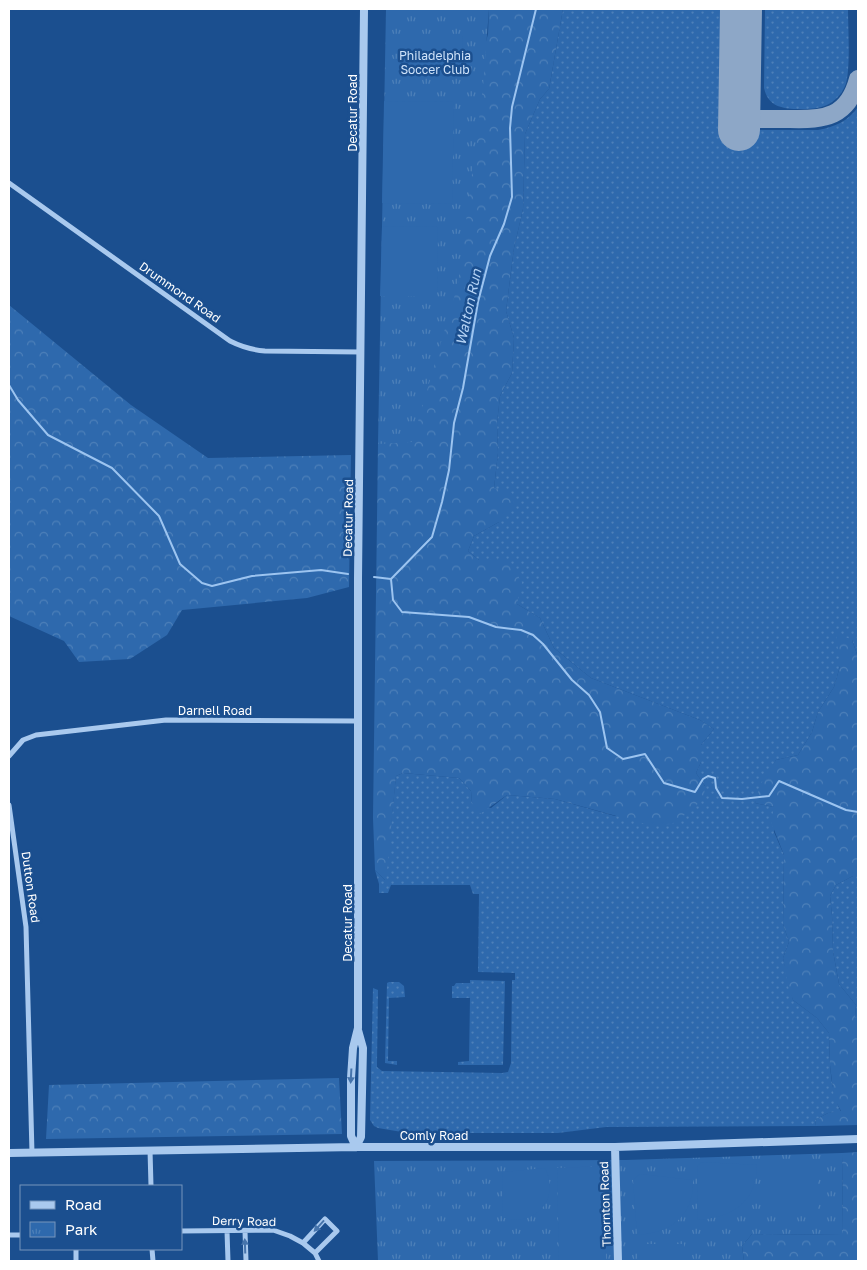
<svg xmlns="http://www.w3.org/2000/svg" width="867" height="1270" viewBox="0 0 867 1270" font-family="'Golos Text',sans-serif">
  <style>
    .grass { fill: url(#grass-dots) }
    .forest { fill: url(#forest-crowns) }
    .park { fill: url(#park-tufts) }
    .pitch { fill: #2e69ad }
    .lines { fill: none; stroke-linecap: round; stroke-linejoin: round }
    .stream { stroke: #9cc4f0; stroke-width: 2 }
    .taxiway { stroke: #8da7c7; stroke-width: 18 }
    .runway { stroke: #8da7c7; stroke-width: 42 }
    .minor { stroke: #a9c9ee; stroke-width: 5 }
    .tertiary { stroke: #a9c9ee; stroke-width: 8 }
    .oneway { fill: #4674ac }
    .labels { text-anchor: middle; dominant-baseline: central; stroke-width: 5; stroke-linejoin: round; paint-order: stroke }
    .park-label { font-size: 12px; fill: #cfe3fa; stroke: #1b4f8f }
    .street-label { font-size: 12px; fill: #fff; stroke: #1b4f8f }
    .water-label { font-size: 14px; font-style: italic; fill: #b5d3f5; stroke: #1b4f8f }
  </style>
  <defs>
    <pattern id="grass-dots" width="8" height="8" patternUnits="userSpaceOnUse" patternTransform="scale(1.25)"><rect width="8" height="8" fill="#2e69ad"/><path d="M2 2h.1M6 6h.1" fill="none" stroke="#4d80b9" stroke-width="1.8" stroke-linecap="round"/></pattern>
    <pattern id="forest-crowns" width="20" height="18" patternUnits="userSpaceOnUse" patternTransform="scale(1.25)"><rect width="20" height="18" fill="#2e69ad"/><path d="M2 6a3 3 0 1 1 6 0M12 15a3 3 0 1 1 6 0" fill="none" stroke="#4d80b9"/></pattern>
    <pattern id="park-tufts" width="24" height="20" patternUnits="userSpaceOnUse" patternTransform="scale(1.25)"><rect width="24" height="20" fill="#2e69ad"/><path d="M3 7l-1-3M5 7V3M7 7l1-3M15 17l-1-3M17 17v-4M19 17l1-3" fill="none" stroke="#4d80b9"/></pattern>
  </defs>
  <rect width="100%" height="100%" fill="#1b4f8f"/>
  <path class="grass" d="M563,9H721L720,130H818C835,127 848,121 858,107V657L852,640L840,666L834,687L818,712L812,732L798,755L776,760L755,803L774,807V832L784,855L783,924L789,942L783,958L793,1000L817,1018L829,1033C830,1060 829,1087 841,1112L828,1113L815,1120L816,1126L606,1127L558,1133H408L378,1128L374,1126L370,1120L373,988L378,990L377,1063V1067L382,1071L502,1073L508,1072L511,1063L512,980H515V973L478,972L479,894H473L470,885H391L388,893H379V884L375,870L385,880L396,776L403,773L459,778L471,791L472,803L491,808L507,795L555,799L615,816L705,786L696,773L701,762V745L714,729L700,720L591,678L554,648L540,618L517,604L479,560L468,551L474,536L499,522L494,488L498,453L497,423L500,396L512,373L514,338L506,311L514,248L523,209L525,134L540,99L549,89Z
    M765,9H848C848,26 851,73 845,86C841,95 835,101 827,105C818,109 809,109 800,109C783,109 768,107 764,88Z
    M853,876H858V1017H855L856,1005L839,984L833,951L832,916L830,896L836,885Z
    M470,980L505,981L503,1065H458V1062L469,1061L470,998H452V986H454L456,983H470Z
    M389,982H399L404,986L405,997L389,998L388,1061H397V1065L385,1063L387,983Z"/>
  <path class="forest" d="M489,9H563L549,89L540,99L525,134L523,209L514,248L506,311L514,338L512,373L500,396L497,423L498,453L494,488L512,493L515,508L499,522L474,536L468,551L479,560L505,559L522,582L517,604L540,618L554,648L591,678L700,720L714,729L701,745V762L696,773L705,786L704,797L693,809L672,824L649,825L555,799L507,795L480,814L472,803L471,791L459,778L403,773L396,776L386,881L375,870L373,818L378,444L384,437L488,34Z
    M9,305L131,405L208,458L351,455L349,587L307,598L182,610L167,635L130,659L79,662L64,641L9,616Z
    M836,633L852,640L858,657V876H853L836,885L830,896L832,916L833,951L839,984L856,1005L855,1017H858V1125L816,1126L815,1120L828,1113L841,1111L834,1098L830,1065L829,1033L817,1018L793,1000L788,986L783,958L789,942L783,924L784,855L771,822L774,807L755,803L760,785L776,760L798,755L812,732L818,712L834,687L840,666Z
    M339,1078L342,1134L46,1139L49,1085Z
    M858,1152V1261H744L742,1246L752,1234L843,1235L842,1153Z"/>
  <path class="park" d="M386,9H489L483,87L458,284L412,442L378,444Z
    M842,1153L843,1235L752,1234L742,1246L744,1261H378L374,1161L626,1160Z"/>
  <path class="pitch" d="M401,36H463L462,76L401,75Z
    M384,101L454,102L452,204L382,203Z
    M382,226L438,227L437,296H380Z
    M702,1162L757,1165C757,1202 732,1218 697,1220L698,1165Z
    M765,1165H818V1216H765Z
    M603,1166L606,1261H559L557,1168Z
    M545,1168C561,1199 534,1229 502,1217L503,1172Z
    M414,1173H451V1191H414Z
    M640,1174L693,1180C694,1216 671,1233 637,1235L633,1180Z
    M637,1244H684V1261H637Z"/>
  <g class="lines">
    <path class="stream" d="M9,385L18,400L48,435L112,468L159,516L180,564L202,583L212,586L252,576L321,570L348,574
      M374,577L391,579
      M391,579L393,600L402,612L469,617L496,627L521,630L533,635L543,644L572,680L589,695L600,712L607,748L623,759L645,754L664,783L695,792L703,779L708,776L715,778L716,788L722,798L742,799L769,796L779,781L846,810L858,812
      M391,579L432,537L442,502L449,470L454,423L463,388L478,302L490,256L504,224L512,197L510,128L512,107L536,9"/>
    <path class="taxiway" d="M739,119C756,119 773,119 790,119C825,120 848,117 858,79"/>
    <path class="runway" d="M739,130L741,9"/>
    <path class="minor" d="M9,183L230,341C242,347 252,350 265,351L361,352
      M9,756L23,740L36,735L166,720L358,721
      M9,805L26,927L32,1153
      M150,1150L151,1186
      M181,1231L273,1230L290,1236L303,1243L315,1253L319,1261
      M227,1231L228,1261
      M245,1231L246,1261
      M9,1235H21
      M303,1243L325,1219L337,1231L315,1253
      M76,1249V1261
      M152,1249L153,1261"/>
    <path class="tertiary" d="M356,1147L351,1136V1078L353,1048L358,1028V578L364,9
      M356,1147L361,1137L363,1048L358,1030
      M615,1147L618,1261
      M9,1153L356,1147H615L858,1139"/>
  </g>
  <defs><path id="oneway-solid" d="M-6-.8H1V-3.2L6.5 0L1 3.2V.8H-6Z" transform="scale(1.25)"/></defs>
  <g class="oneway">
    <use href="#oneway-solid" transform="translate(351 1076) rotate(93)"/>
    <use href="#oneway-solid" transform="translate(319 1226) rotate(132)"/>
    <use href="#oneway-solid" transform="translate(245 1246) rotate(-92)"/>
  </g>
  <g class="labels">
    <g class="park-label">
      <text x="435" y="55">Philadelphia<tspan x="435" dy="14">Soccer Club</tspan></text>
    </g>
    <g class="street-label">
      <text transform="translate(352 113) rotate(-90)">Decatur Road</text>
      <text transform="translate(180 292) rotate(35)">Drummond Road</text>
      <text transform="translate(348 518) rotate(-89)">Decatur Road</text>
      <text x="215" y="710">Darnell Road</text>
      <text transform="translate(31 887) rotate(82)">Dutton Road</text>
      <text transform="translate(347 923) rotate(-90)">Decatur Road</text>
      <text x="434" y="1135">Comly Road</text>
      <text transform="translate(605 1204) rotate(-92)">Thornton Road</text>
      <text transform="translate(244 1221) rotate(1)">Derry Road</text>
    </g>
    <g class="water-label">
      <text transform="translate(468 307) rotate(-78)">Walton Run</text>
    </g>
  </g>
  <rect width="867" height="1270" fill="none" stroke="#ffffff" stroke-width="20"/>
  <rect x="20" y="1185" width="162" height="65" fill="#1b4f8f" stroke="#7695bc"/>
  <rect x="30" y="1201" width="25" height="8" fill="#a9c9ee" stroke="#7695bc"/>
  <text x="65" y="1210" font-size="15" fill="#ffffff">Road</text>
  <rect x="30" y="1222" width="25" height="15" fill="url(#park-tufts)" stroke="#7695bc"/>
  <text x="65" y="1235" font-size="15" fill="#ffffff">Park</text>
</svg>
